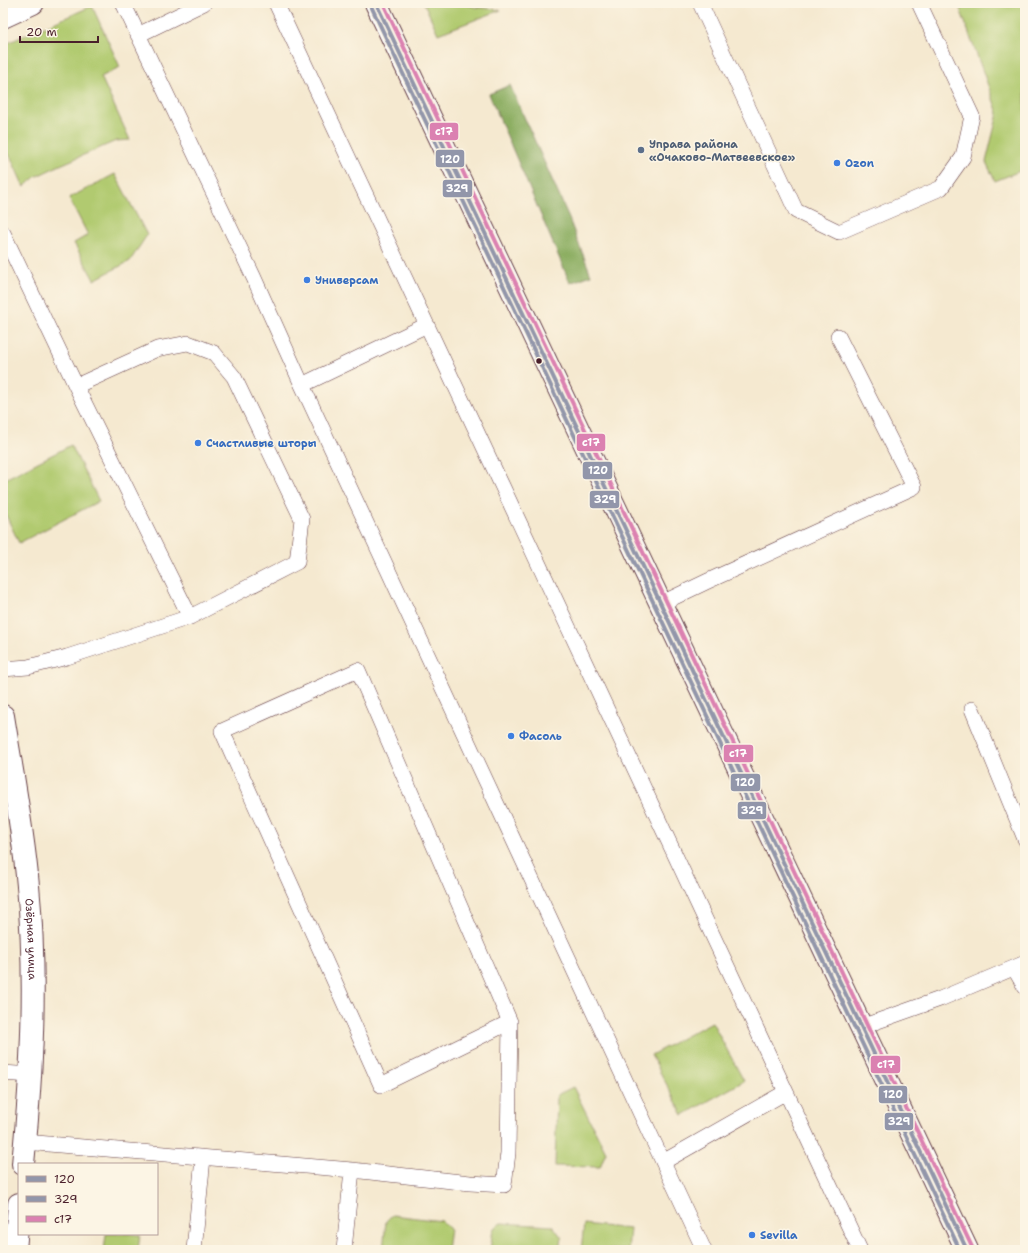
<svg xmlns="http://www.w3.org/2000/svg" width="1028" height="1253" viewBox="0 0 1028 1253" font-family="'Shantell Sans',sans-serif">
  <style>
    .green { fill: #b1ca6f; stroke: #7e744d }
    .forest { fill: #8cae62; stroke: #6b6646 }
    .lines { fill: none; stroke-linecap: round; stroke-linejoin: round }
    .service-casing { stroke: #643d44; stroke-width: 16 }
    .minor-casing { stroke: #643d44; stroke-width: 24 }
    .tertiary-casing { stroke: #643d44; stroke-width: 24 }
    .service { stroke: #fff; stroke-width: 15 }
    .minor { stroke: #fff; stroke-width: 22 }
    .tertiary { stroke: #fff; stroke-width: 22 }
    .bus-1-casing { stroke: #fcf5e5; stroke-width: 7 }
    .bus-2-casing { stroke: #fcf5e5; stroke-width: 7 }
    .bus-3-casing { stroke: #fcf5e5; stroke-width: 7 }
    .bus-1 { stroke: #9296aa; stroke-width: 4 }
    .bus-2 { stroke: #9296aa; stroke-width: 4 }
    .bus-3 { stroke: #db81b1; stroke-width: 4 }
    .service-dot { fill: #5c6f8a; stroke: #fcf5e5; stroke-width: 1.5 }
    .shop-dot { fill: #3f7fe0; stroke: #fcf5e5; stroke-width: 1.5 }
    .bus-dot { fill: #4a1f2b; stroke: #fcf5e5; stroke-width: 1.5 }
    .labels { text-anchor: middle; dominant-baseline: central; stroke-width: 3; stroke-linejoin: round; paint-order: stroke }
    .service-label { font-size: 11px; font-weight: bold; fill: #4e5e75; stroke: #fcf5e5; text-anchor: start }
    .shop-label { font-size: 11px; font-weight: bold; fill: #366cbe; stroke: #fcf5e5; text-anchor: start }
    .street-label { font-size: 11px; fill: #4a1f2b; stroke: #fcf5e5 }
    .line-badge { stroke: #fcf5e5; stroke-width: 1.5 }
    .badge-label { font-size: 11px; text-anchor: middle; font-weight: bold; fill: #fff }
  </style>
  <rect width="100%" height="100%" fill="#fcf5e5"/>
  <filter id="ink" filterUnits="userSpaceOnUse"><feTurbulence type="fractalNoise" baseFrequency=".025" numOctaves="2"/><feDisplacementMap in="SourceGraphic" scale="8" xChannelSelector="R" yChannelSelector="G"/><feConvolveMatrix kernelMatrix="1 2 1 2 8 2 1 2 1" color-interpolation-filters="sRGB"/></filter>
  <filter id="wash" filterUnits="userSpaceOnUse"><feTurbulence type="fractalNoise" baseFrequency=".012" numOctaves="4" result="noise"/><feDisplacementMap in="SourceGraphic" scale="16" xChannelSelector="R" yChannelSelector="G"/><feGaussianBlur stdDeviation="0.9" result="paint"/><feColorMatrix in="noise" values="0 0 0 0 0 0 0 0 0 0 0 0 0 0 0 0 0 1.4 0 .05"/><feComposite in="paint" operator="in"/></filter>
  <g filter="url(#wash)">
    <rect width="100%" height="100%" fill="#f5e9d0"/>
    <path class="green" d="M424,3H463L474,7L501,10L438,34Z
      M958,3H1025V169L995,181L986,162L998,113Z
      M92,6L120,67L101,77L130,140L116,141L58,166L35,177L24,187L10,156L3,147V45Z
      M115,174L147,235L130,261L94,280L74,243L88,235L69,198Z
      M71,445L99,501L19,543L3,509V480Z
      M712,1022L744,1081L683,1115L651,1055Z
      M573,1087L606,1152L600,1167L555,1166L557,1095Z
      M392,1215L442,1221L450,1229L447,1250H383L386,1221Z
      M501,1223L553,1226L562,1238L560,1250H490L493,1229Z
      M584,1224L630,1229L628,1250H581Z
      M106,1234H129L140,1235L138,1250H104Z"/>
    <path class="forest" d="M510,85L566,211L591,275L570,283L489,94Z"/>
  </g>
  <g filter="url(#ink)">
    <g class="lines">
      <defs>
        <path id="service" d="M123,3L254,278L302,385L704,1250
          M276,3L860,1250
          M700,3L796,211L839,232L941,188L963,157L972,116L919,3
          M138,35L204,3
          M3,233L76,386L190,617
          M302,385L427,325
          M660,604L708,581L914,487L838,336
          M3,669L28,667L67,657L190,617L297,562L302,519L234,377L214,353L188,343L157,349L76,386
          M972,709L1025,839
          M1014,968L1025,987
          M861,1027L940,999L1025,963
          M3,1073L30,1075
          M25,1142L352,1170L470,1183L504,1185L508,1153L510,1022L358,670L222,731L381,1085L510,1022
          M663,1162L786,1092
          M194,1250L203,1158
          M344,1250L352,1170"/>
        <path id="minor" d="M3,17L33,3"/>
        <g id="tertiary">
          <path d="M376,3L967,1250"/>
          <path id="s1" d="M3,716C12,772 23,829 28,886C37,979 32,1072 23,1164"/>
          <path d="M15,1250L19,1204"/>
        </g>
      </defs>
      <use href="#service" class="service-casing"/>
      <use href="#minor" class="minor-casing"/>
      <use href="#tertiary" class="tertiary-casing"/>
      <use href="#service" class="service"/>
      <use href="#minor" class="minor"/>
      <use href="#tertiary" class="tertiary"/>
      <defs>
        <path id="bus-1" d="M376,3L967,1250"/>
        <path id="bus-2" d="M371,6L960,1250"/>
        <path id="bus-3" d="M383,3L972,1247"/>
      </defs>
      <use href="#bus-1" class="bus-1-casing"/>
      <use href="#bus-2" class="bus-2-casing"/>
      <use href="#bus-3" class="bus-3-casing"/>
      <use href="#bus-1" class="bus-1"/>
      <use href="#bus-2" class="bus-2"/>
      <use href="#bus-3" class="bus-3"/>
    </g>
  </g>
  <circle class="service-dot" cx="641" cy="150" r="4"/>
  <g class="shop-dot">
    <circle cx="837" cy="163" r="4"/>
    <circle cx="307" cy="280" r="4"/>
    <circle cx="198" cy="443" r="4"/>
    <circle cx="511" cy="736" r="4"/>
    <circle cx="752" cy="1235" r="4"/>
  </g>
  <circle class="bus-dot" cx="539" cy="361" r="3.5"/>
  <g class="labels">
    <g class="service-label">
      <text x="649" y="144">Управа района<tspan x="649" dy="13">«Очаково-Матвеевское»</tspan></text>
    </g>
    <g class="shop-label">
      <text x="845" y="163">Ozon</text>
      <text x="315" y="280">Универсам</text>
      <text x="206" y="443">Счастливые шторы</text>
      <text x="519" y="736">Фасоль</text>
      <text x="760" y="1235">Sevilla</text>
    </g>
    <g class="street-label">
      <text stroke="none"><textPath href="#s1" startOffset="225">Озёрная улица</textPath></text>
    </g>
  </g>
  <g class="line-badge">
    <rect x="429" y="122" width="30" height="19" rx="4" fill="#db81b1"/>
    <rect x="435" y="149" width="30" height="19" rx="4" fill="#9296aa"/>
    <rect x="442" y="179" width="31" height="19" rx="4" fill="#9296aa"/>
    <rect x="576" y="433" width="30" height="19" rx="4" fill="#db81b1"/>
    <rect x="582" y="461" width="31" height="19" rx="4" fill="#9296aa"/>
    <rect x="589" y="490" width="31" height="19" rx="4" fill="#9296aa"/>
    <rect x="723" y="744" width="31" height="19" rx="4" fill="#db81b1"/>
    <rect x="730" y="773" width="31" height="19" rx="4" fill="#9296aa"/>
    <rect x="737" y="801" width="30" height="19" rx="4" fill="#9296aa"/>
    <rect x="870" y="1055" width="31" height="19" rx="4" fill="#db81b1"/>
    <rect x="878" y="1085" width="30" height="19" rx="4" fill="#9296aa"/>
    <rect x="884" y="1112" width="30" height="19" rx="4" fill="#9296aa"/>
  </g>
  <g class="badge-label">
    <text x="444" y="135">с17</text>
    <text x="450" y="163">120</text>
    <text x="457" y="192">329</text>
    <text x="591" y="446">с17</text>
    <text x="598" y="474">120</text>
    <text x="605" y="503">329</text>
    <text x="738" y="757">с17</text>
    <text x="745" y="786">120</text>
    <text x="752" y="814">329</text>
    <text x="886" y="1068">с17</text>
    <text x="893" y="1098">120</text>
    <text x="899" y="1125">329</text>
  </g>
  <rect width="1028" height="1253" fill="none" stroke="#fcf5e5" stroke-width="16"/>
  <rect x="18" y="1163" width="140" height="72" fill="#fcf5e5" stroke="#b59f9b"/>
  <rect x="26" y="1176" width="20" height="6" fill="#9296aa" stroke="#b59f9b"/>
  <text x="54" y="1183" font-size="12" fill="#4a1f2b">120</text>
  <rect x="26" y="1196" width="20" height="6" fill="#9296aa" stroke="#b59f9b"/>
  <text x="54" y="1203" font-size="12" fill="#4a1f2b">329</text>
  <rect x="26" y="1216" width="20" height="6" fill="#db81b1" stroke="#b59f9b"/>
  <text x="54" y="1223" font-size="12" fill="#4a1f2b">с17</text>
  <path d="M20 36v6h78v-6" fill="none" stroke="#4a1f2b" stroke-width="2"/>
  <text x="26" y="36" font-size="12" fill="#4a1f2b" stroke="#fcf5e5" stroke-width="3" paint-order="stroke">20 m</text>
</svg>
